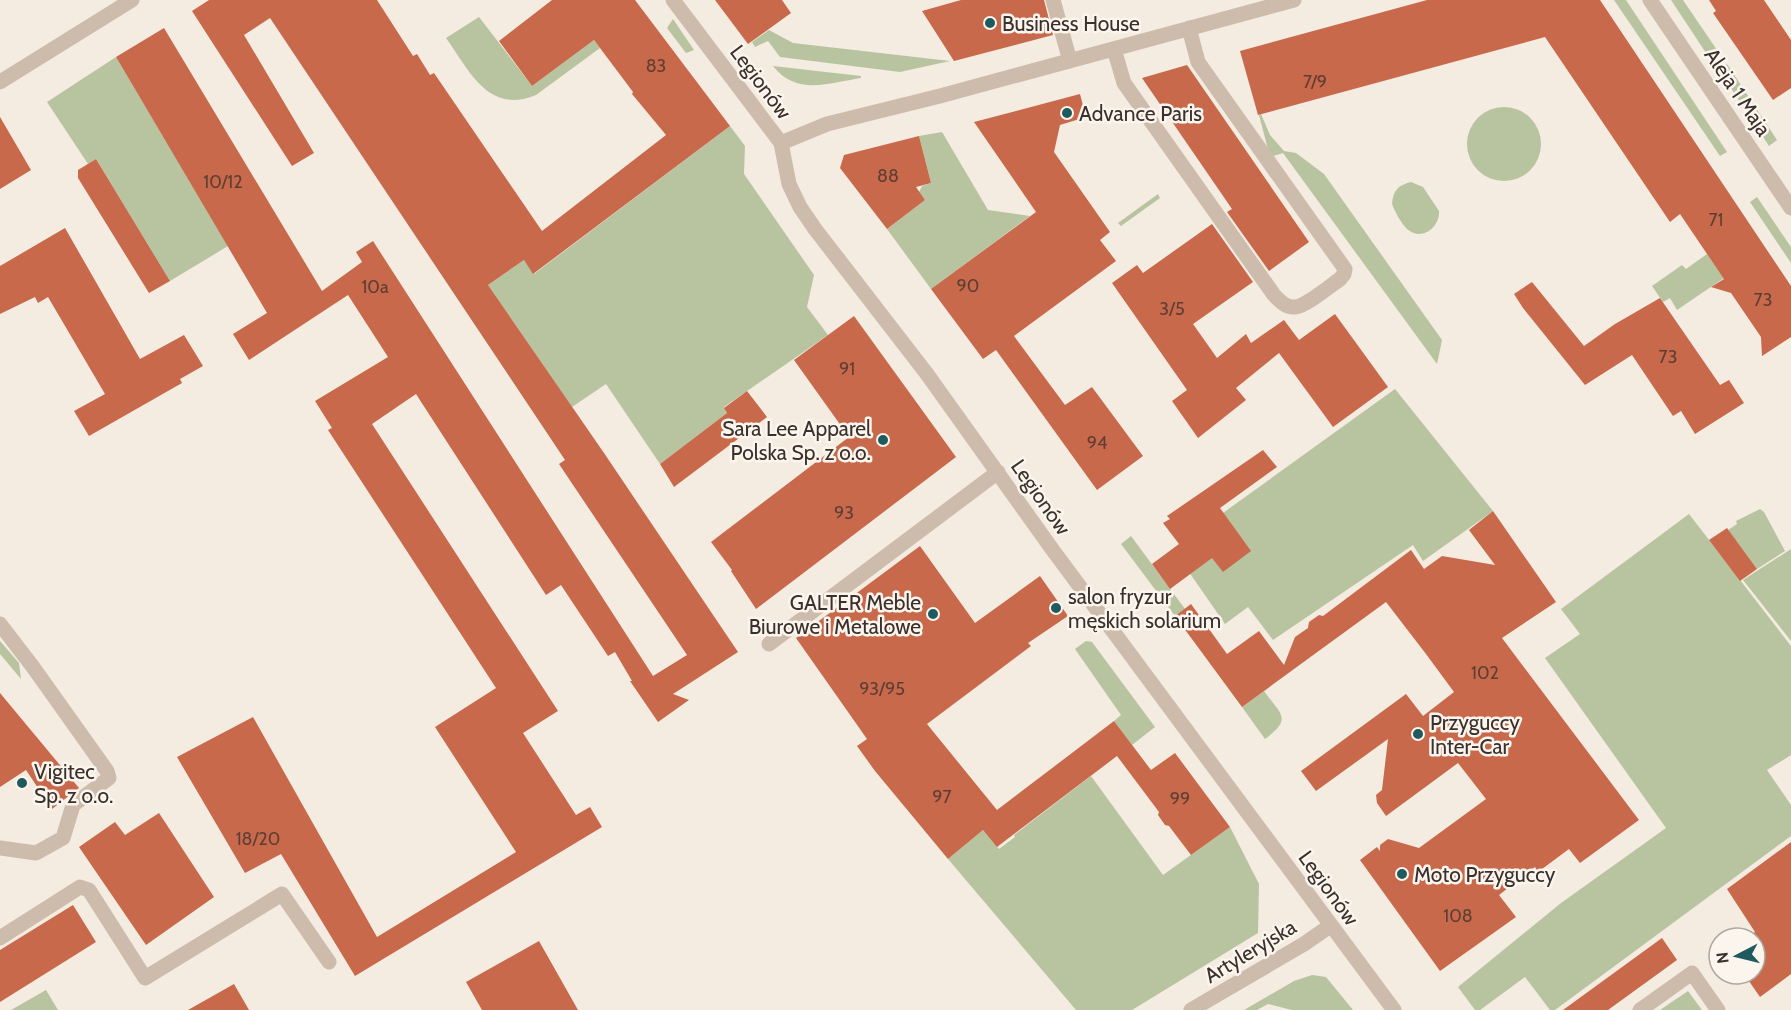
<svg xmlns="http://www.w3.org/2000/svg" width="1791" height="1010" viewBox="0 0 1791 1010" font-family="Cabin,sans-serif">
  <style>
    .green { fill: #b8c4a0 }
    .building { fill: #c8694b }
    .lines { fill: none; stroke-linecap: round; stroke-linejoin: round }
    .minor { stroke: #cdbbac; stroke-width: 15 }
    .poi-dot { fill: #1f5a5e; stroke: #fbf5ee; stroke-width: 2 }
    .labels { text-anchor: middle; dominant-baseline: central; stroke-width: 5; stroke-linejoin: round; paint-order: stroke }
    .number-label { font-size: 18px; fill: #5e3e33 }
    .poi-label { font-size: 21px; fill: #3b302b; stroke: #fbf5ee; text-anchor: start }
    .street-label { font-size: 21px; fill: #3b302b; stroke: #fbf5ee }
  </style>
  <rect width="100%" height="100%" fill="#f4ebe1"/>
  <path class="green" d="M1614,0H1626L1727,152L1720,156Z
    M1671,0H1683L1719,53L1710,59Z
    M479,17L532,86L594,40L600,48L536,95C488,115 469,70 446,38Z
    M673,19L694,50L686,53L667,28Z
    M769,30L793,43L950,61L900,72L780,57L768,41L755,47L752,42Z
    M116,57L228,246L170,281L96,159L88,164L47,102Z
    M1727,64L1777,140L1769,146L1719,70Z
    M773,66L861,76V78C829,83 796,96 773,66Z
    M1467 144a37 37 0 1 1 74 0a37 37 0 1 1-74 0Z
    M1261,114L1270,135L1284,151L1296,153L1324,174L1442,340L1437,364L1283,153L1270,157L1259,115Z
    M730,126L745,146L744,174L814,275L807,307L828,335L724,407L727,413L660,464L606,384L572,407L488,285L524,260L534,274Z
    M942,132L988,210L1030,216L931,289L887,229L925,200L919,192L922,186L931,183L919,136Z
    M1411,182L1423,187L1439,211C1440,227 1422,242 1407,229C1401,223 1395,212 1392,204C1393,191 1398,185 1411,182Z
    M1158,194L1160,198L1121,226L1118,223Z
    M1757,197L1791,247V263L1750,202Z
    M1707,254L1724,278L1677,310L1670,298L1663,302L1652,286L1682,265L1686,269Z
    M1395,389L1493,511L1423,561L1413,545L1273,640L1248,607L1225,624L1173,549Z
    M1760,509L1764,512L1785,551L1757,569L1728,530L1737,524L1736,521Z
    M1689,514L1791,646V755L1767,770L1791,805V836L1555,1010H1550L1525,977L1480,1010H1475L1458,987L1561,903L1666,828L1545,658L1580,634L1561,609Z
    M1131,536L1185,609L1175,616L1121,544Z
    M1791,549V641L1743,580Z
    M0,641L19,663L21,679L0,654Z
    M1086,641L1092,642L1155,727L1132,745L1114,721L1121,715L1075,649Z
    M1264,691C1281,715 1293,718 1265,739L1242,707Z
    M1091,776L1163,875L1230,827L1259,884L1258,933L1132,1010H1076L948,859L983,830L999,849L1015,837L1014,835Z
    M1312,975L1326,977L1353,1010H1292L1268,1004L1257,1010H1244L1294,981Z
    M46,990L58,1010H11Z
    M1688,991L1702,1010H1660Z"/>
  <path class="building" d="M209,0H377L413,56L417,54L430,75L434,73L542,231L666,135L632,94L633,92L594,40L532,86L499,41L552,0H635L730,126L533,274L524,260L488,285L604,453L738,652L673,694L689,700L658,722L630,681H632L615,652L608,656L561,585L546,595L416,394L372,424L558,711L523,733L576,815L590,807L602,827L355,976L281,854L245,873L177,757L253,717L377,937L516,852L435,727L496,688L328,430L332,428L315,401L388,357L348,295L249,360L233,334L267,313L116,57L164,28L322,291L362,262L356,252L373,241L653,676L687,655L559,464L565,460L270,18L244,35L314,153L292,166L192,11Z
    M715,0H782L791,13L748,44Z
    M961,0H1044L1053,35L954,61L922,11Z
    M1427,0H1600L1791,286V337L1762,356L1761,337L1731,293L1711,287L1724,279L1680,214L1670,222L1545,37L1258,115L1240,51Z
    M1709,0H1764L1791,40V88L1773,100L1713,13L1716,11Z
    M1187,65L1309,242L1269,271L1227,212L1232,209L1142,78Z
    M1080,94L1086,117L1060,125L1054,152L1110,232L1100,240L1116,261L1014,336L1065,405L1092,387L1143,456L1097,490L996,350L983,359L931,289L1036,212L974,122Z
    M0,117L31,170L0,189Z
    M919,136L931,183L916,187L925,200L887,229L840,168L844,155Z
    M96,159L170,281L149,293L78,178V170Z
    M1212,224L1253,282L1193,324L1217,358L1246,334L1251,343L1284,320L1299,340L1335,314L1388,387L1333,427L1279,353L1236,388L1246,400L1198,438L1172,401L1187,390L1112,283L1137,265L1143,273Z
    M65,228L140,359L184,335L203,366L180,379L182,383L89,436L74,411L105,394L48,297L38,303L35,297L0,314V266Z
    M1532,282L1584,346L1615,324L1660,298L1720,385L1729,380L1744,403L1695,434L1681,411L1673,416L1632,355L1585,385L1523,308L1514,294Z
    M854,316L956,457L756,609L731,571L732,570L711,542L849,437L794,360Z
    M747,391L767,417L674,487L660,464L727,413L724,408Z
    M1263,450L1277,467L1220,508L1251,551L1223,572L1212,558L1170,589L1152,564L1179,544L1163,523L1170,519L1167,516Z
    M1493,511L1556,602L1502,638L1639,820L1580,863L1569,849L1538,872L1535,867L1499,895L1516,917L1440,971L1360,860L1377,847L1380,851V845L1388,839L1419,848L1486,799L1458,763L1386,816L1377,803L1376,795L1382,790L1388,739L1316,791L1301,771L1406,694L1423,716L1454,692L1426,654L1386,602L1242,707L1175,616L1191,604L1227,654L1259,631L1284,665L1295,637L1308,628L1309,622L1319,615L1323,616L1411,550L1424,569L1442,556L1495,565L1469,530Z
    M1727,528L1757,569L1740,581L1709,540Z
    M920,546L975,623L1040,576L1068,616L1028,643L1031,646L927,724L997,810L1114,721L1151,770L1175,753L1230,827L1191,855L1169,826L1165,825L1158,815L1159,812L1117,756L997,847L983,830L948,859L875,771L857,746L867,739L796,638Z
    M0,693L79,788L52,809L26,770L0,787Z
    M159,813L214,897L146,945L79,847L115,822L125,835Z
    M1791,842V974L1760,997L1744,974H1755V938H1747L1755,932L1727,889Z
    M73,905L96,942L0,1002V950Z
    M1662,938L1677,960L1608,1010H1563Z
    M539,941L578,1010H482L466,982Z
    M234,984L249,1010H188Z"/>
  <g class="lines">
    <path class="minor" d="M673,0L781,143L789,184L800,207L815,229L927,374L1052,549L1394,1010
      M1053,0L1070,61
      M1650,0L1791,208
      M1114,49L1124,83L1274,295C1280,301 1286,308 1295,307C1306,306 1330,286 1340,279L1344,274L1345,269L1198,62L1189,28
      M0,82L132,0
      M781,143L827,124L940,96L1294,0
      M0,624L33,667L107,771L109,778L73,805L63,838L36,853L0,848
      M769,644L998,472
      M0,938L80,887L89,890L145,978L282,894L329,962
      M1191,1010L1304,944L1330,926
      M1640,1010L1692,973L1718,1010"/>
  </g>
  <g class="poi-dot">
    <circle cx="990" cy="23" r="6"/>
    <circle cx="1067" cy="113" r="6"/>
    <circle cx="883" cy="440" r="6"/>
    <circle cx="1056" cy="608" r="6"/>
    <circle cx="933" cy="614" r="6"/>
    <circle cx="1418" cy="734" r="6"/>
    <circle cx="22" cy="783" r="6"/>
    <circle cx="1402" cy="874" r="6"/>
  </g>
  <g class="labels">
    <g class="number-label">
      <text x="656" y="66">83</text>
      <text x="1315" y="82">7/9</text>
      <text x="888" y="176">88</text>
      <text x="223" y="182">10/12</text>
      <text x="1716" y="220">71</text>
      <text x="968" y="286">90</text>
      <text x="375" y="287">10a</text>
      <text x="1763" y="300">73</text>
      <text x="1172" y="309">3/5</text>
      <text x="1668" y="357">73</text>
      <text x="847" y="369">91</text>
      <text x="1097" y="443">94</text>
      <text x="844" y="513">93</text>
      <text x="1485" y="673">102</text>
      <text x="882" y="689">93/95</text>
      <text x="942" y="797">97</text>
      <text x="1180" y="799">99</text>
      <text x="258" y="839">18/20</text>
      <text x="1458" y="916">108</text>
    </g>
    <g class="poi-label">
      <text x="1002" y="23">Business House</text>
      <text x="1079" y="113">Advance Paris</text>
      <text x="871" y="428" text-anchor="end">Sara Lee Apparel<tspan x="871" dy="24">Polska Sp. z o.o.</tspan></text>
      <text x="1068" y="596">salon fryzur<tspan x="1068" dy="24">męskich solarium</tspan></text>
      <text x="921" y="602" text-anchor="end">GALTER Meble<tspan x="921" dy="24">Biurowe i Metalowe</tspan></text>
      <text x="1430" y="722">Przyguccy<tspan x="1430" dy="24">Inter-Car</tspan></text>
      <text x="34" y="771">Vigitec<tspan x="34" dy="24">Sp. z o.o.</tspan></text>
      <text x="1414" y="874">Moto Przyguccy</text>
    </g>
    <g class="street-label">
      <text transform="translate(761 82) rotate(53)">Legionów</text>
      <text transform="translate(1738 92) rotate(56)">Aleja 1 Maja</text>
      <text transform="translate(1041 497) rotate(55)">Legionów</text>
      <text transform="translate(1329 888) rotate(54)">Legionów</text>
      <text transform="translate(1250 951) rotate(-31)">Artyleryjska</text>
    </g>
  </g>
  <g transform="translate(1737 956) rotate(263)"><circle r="28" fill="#fbf5ee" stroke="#aea6a0" stroke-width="1.5"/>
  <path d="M0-4.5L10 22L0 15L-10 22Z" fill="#1f5a5e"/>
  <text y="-9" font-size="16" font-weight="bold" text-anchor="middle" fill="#3b302b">N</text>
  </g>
</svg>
